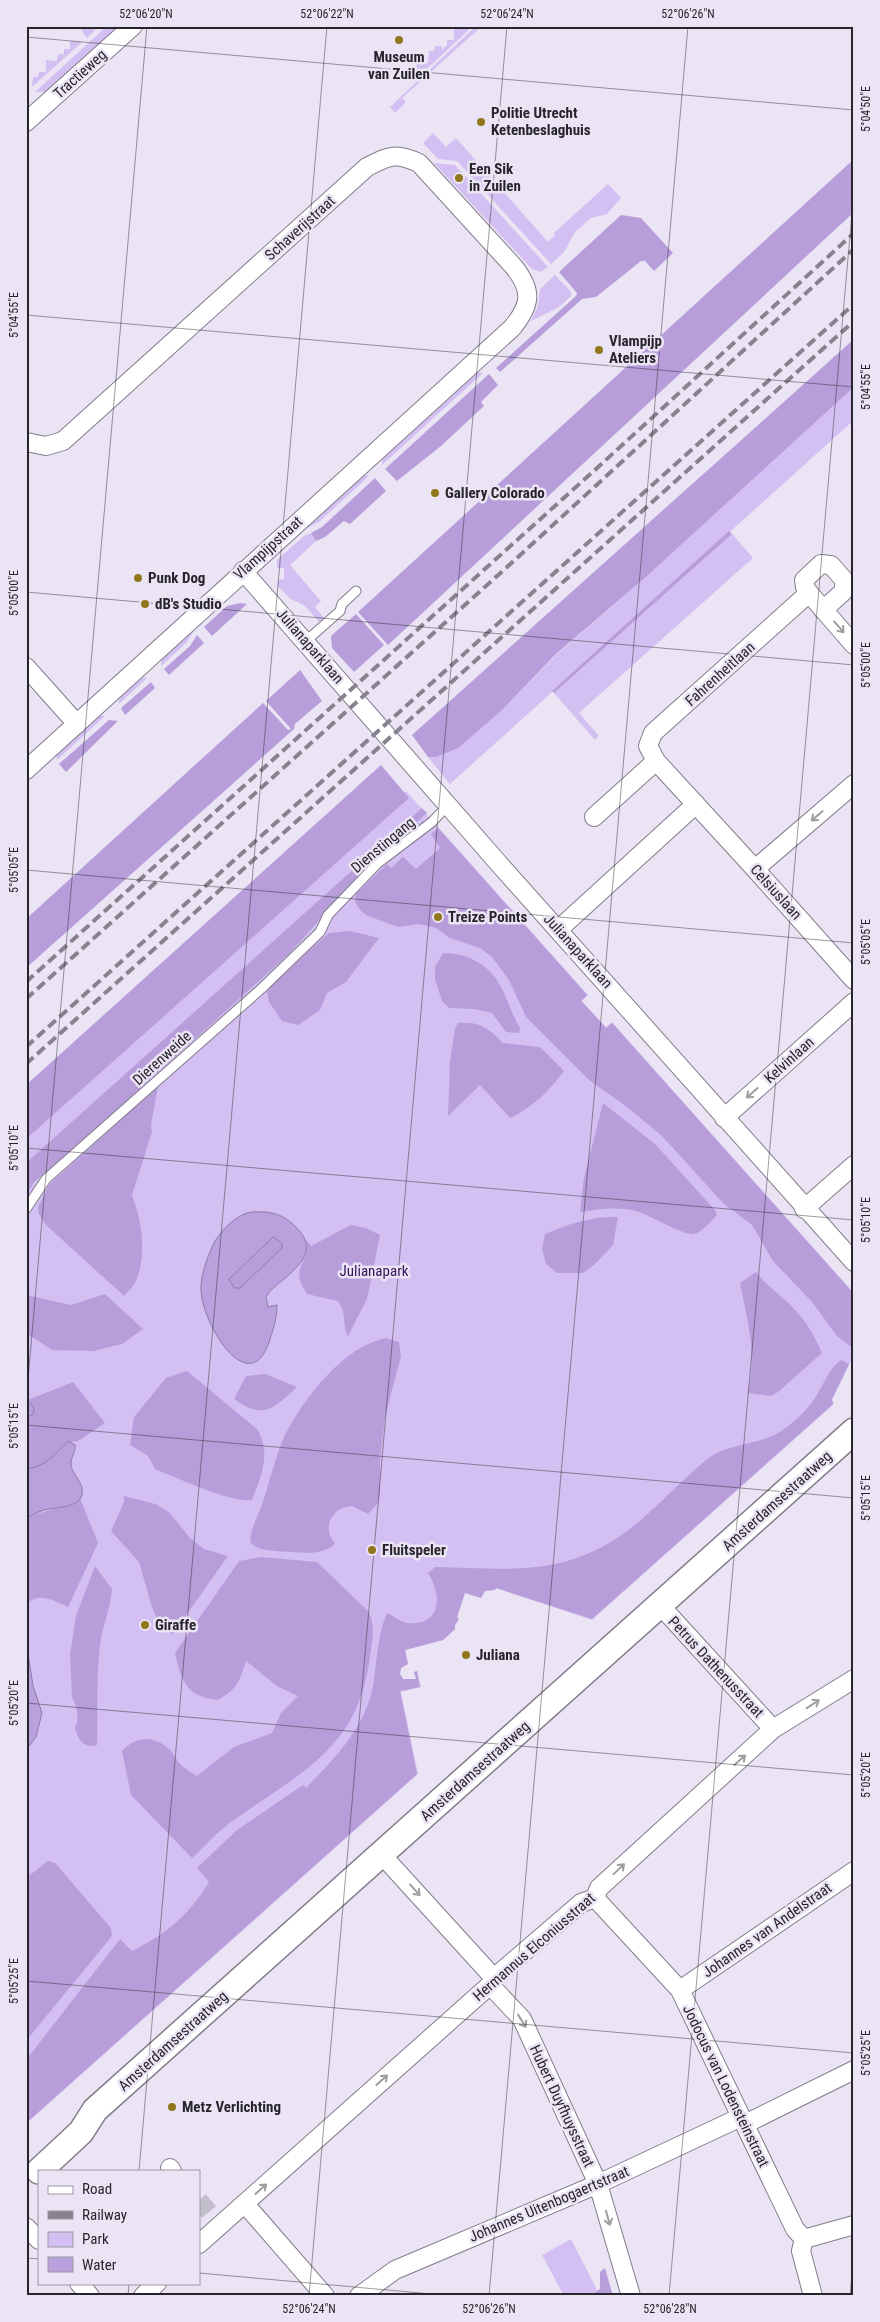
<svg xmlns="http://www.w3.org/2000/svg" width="880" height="2322" viewBox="0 0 880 2322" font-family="'Roboto Condensed',sans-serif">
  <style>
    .green { fill: #d3bff1 }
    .forest { fill: #b79edb }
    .water { fill: #b9a1dd; stroke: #8d7ca8; fill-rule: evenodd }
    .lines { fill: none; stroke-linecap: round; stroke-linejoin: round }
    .minor-tunnel { stroke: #c3becc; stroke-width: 18; stroke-dasharray: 18 9; stroke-linecap: butt }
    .service-casing { stroke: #827c8b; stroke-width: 11 }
    .minor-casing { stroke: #827c8b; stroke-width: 20 }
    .secondary-casing { stroke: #827c8b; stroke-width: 28 }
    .service { stroke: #fff; stroke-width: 9 }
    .minor { stroke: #fff; stroke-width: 18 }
    .secondary { stroke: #fff; stroke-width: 25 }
    .rail { stroke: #87838e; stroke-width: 4; stroke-dasharray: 10 5; stroke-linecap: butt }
    .oneway { stroke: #9e9da0 }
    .ticks { fill: none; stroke: #27252b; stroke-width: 1; stroke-opacity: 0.45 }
    .poi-dot { fill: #90771d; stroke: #eae4f4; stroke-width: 2 }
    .labels { text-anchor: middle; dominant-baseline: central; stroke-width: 5; stroke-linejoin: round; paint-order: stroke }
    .poi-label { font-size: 15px; font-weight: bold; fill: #27252b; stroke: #eae4f4; text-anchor: start }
    .street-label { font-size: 15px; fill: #27252b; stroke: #eae4f4 }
    .park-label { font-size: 15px; fill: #361259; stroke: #eae4f4 }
    .neatline { fill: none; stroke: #27252b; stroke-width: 2 }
    .ticks-label { font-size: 12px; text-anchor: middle; fill: #27252b }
  </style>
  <rect width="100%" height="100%" fill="#eae4f4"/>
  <path class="green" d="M87,26H99L87,38L82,31V28H87Z
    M107,26H119L46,92H35Z
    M466,26H473L418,77L416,62L428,63L429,51H434L435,46H442V50L447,45V40H454V29H466Z
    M476,26H482L402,98L406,102L395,113L390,107Z
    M70,41L82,42L32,87L33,77H38L39,72H46V60L57,61L58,54H64V49H70Z
    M433,133L446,147L456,138L548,242L555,235L554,233L608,184L621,198L607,214L591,218L575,232L564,252L551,264L457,161L438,159L423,143Z
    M434,163L455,165L548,267L541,272L532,269Z
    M555,275L571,292V296L559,307L531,321L538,306L540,289Z
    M476,372L483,373L382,465L383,457Z
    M854,387V420L450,784L428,757H436L501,711L556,655L647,576Z
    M366,475L369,476L319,522L303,530L362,476Z
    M311,533L316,541L290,565L321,601L315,607L325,619L320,623L305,606L289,598L278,586V580L284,579V568H277V560L304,536Z
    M732,534L753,558L579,713L599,736L595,740L554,693Z
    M196,627L187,642L161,666L162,658Z
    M140,677L147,678L119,704V696Z
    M99,715L105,716L57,760L56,754Z
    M406,791L588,995L582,1001L606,1027L612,1022L854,1293V1355L832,1400L834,1404L592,1620L496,1588L495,1590H486L481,1598L465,1593L457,1617L459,1619L455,1625V1629L443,1640L405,1650L408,1664L401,1668L400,1674L403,1679H416L414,1672L417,1671L421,1687L401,1692L418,1774L26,2124V1133L401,798Z
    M571,2239L597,2290L587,2296H564L542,2255Z"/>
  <path class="forest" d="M854,159V212L388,645L358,612Z
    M621,215L641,218L673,253L654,271L645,261H641L596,297L582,299L500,372L496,368L576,296L577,293L559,272Z
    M854,339V387L647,576L556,654L501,711L458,748L436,757H428L412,735Z
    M489,374L498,385L481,402L484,406L441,446L397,481L385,469Z
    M375,478L386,491L350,524L344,521L325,537L316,541L311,533L322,527Z
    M729,531L732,534L554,693L552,691Z
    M240,603L247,604L212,636L204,627L227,606Z
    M356,614L384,645L354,672L332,648L331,636Z
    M197,635L204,643L169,675L164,669L190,646Z
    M300,670L322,701L295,724L294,729L26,968V919L263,703L288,730L291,729L266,701Z
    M151,682L155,688L125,715L121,708Z
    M109,720L118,721L66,772L59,764Z
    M381,765L409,798L26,1139V1085Z
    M422,808L427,813L379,854L289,954L82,1141L34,1182L26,1196V1163Z
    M438,828L587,995L581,1001L606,1028L612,1023L854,1294V1349L837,1336L812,1302L773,1261L752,1225L723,1203L662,1136L627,1107L589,1080L526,1017L509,980L492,957L480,948L450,938L436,928L419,924L398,927L368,916L361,911L355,902L356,894L387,864L391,868L403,857L416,869L440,848L431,834Z
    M350,931L379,938L346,982L327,993L320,1010L298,1025L282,1021L269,1002L267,992L273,983L329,933Z
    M443,953C468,953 491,965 502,989C509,1003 512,1015 520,1028L519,1033L506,1032L492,1013L474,1009L449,1008L442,1001L435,979V967Z
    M458,1023C479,1021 489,1028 503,1043L540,1047L564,1071C550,1090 532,1108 510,1118L480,1085L448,1116L450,1062L455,1028Z
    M158,1086L151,1125L152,1132L132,1195C142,1221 147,1254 136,1281C133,1287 128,1291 124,1296L46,1225L39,1214L38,1207L49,1185Z
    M603,1103L655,1144L715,1210L717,1215C711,1221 702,1233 693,1234C685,1236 649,1215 639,1212C619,1206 600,1209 580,1212L584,1178Z
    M618,1217L613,1245L594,1265L583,1273H557L546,1264L542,1249L545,1234C568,1224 592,1216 618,1217Z
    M351,1225L366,1228L380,1235L367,1299L348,1336C341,1322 348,1316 338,1301L307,1294C288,1266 311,1265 306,1240L311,1246Z
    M273,1237L282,1244V1248L240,1288H234L229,1279Z
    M756,1272C767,1287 783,1296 795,1310C807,1322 815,1337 822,1353L778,1392L771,1396L748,1393C757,1353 748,1323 740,1283Z
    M105,1294L143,1329L122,1344L94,1351L52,1350L26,1333V1295L71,1305Z
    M386,1338L399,1342L401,1356L385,1417L380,1460V1495L378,1503L368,1514L352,1506C332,1507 321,1527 335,1544C322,1555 307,1553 292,1552C282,1551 258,1552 251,1543C247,1536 260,1512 262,1504C270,1481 275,1457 285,1435C304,1398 344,1346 386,1338Z
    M841,1360L849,1364L832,1399L833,1404L592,1619L496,1588L495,1590L485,1591L481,1598L465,1593L457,1617L459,1619L455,1625V1629L443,1640L405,1650L408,1664L401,1668L400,1674L403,1679H416L414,1672L417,1671L420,1687L400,1691L417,1774L26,2123V2060L120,1939L132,1951C168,1933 188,1916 209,1882L197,1868L237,1830L303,1785L306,1788C335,1758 365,1728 373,1686C377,1662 377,1636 387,1613C394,1616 400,1622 408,1623C442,1626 442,1594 428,1573L435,1567C515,1569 571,1578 637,1523C662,1503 684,1477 710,1457C730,1443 761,1446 784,1429C792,1423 802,1415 809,1406C822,1392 825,1372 841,1360Z
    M187,1371L257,1429C272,1453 261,1476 252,1500C231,1503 177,1478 155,1469L148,1456L130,1445L134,1417L166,1378Z
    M265,1374L297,1387C273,1409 264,1420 234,1399L246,1376Z
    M73,1382L105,1423L78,1441L66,1443L52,1458L35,1468L26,1469V1418L30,1417L31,1403L28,1400Z
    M124,1496L155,1504L169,1512L190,1538L204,1549L228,1556L173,1634L169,1633L156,1617L152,1607L139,1562L111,1531L124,1502Z
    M80,1498L98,1543L68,1607C55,1601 39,1591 26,1604V1519C41,1509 73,1509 80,1498Z
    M261,1557L317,1562L368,1611C376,1624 372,1641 370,1656C359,1750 299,1773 231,1822C217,1832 205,1846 192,1858L131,1795L122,1751C136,1736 153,1735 169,1749C174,1753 176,1760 181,1765C185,1769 191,1772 197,1776L234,1747L272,1733L281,1713L298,1696L277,1686L246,1661C239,1682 238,1688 218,1700C187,1697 181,1681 175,1653L239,1561Z
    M95,1566L112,1589C111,1608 102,1626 100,1645C96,1678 98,1711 97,1745C83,1749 78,1739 75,1728C80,1719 77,1705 72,1698L70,1655L76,1616Z
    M48,1861L55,1863L111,1928L112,1936L26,2041V1876C36,1873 39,1866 48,1861Z
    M605,2268L613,2296H588L600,2289V2272Z"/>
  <path class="water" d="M266,1212C280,1214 287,1218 297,1228C323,1255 289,1273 270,1291L266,1297L268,1307L277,1305C277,1317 274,1327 270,1339C250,1405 199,1320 201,1287C201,1274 207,1259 212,1247C218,1233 233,1218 247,1213C253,1211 260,1212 266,1212ZM273,1237L282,1243V1248L240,1288H234L229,1279Z
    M26,1398L34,1408L33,1414L26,1418Z
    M68,1441L75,1445C76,1451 71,1457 71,1463C71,1473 80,1479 82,1488C86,1508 57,1507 44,1510C37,1512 32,1515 26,1519V1469C44,1468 57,1453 68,1441Z
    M26,1641L33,1686L42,1713L36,1737L26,1750Z"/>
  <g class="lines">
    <path class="minor-tunnel" d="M199,2200L209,2212"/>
    <defs>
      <path id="service" d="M306,641L340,611L342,604L356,591
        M26,1209L46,1179L261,989L320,932L328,915L378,863L432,822L448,805"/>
      <path id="minor" d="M26,122L133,26
        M26,442L46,446L63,441L367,167C389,156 395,152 419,163L514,267C533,291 531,305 512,328L26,770
        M243,571L500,865L854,1262
        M823,610L843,592L845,581L831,565L821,564L804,580L805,587L809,593L854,645
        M26,667L77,724
        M656,761L648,746L653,733L809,593
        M594,817L656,761L755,869L854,980
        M755,869L854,784
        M559,929L696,804
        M724,1118L854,1002
        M804,1209L854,1165
        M659,1604L773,1729
        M382,1855L494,1978
        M595,1898L680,1990L795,2229L804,2239L801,2251L813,2296
        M490,1985L522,2019L598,2184L631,2296
        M680,1990L854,1871
        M745,2124L854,2070
        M170,2168L172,2171
        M245,2204L325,2296
        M26,2227L39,2240
        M804,2239L854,2225
        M199,2244L490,1985L494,1978L502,1971L581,1903L595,1898L599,1888L773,1729L854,1679
        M79,2283L90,2296
        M143,2296L157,2283
        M359,2296L395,2270L598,2184L741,2117"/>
      <path id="secondary" d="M39,2171L81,2132L95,2110L854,1431"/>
    </defs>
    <use href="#service" class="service-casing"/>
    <use href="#minor" class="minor-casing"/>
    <use href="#secondary" class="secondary-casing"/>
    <use href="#service" class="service"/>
    <use href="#minor" class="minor"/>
    <use href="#secondary" class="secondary"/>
    <path class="rail" d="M26,982L596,469L854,233
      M26,999L506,568L854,249
      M26,1047L854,304
      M26,1064L854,321"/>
  </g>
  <defs><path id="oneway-shaft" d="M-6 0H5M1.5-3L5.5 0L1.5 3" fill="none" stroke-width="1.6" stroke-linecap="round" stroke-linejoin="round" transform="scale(1.25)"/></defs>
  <g class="oneway">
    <use href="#oneway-shaft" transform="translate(839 627) rotate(49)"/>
    <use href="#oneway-shaft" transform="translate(817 816) rotate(139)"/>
    <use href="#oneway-shaft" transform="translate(752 1093) rotate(138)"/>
    <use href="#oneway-shaft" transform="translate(813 1704) rotate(-33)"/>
    <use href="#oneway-shaft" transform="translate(740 1760) rotate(-42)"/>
    <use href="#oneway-shaft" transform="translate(619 1869) rotate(-43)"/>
    <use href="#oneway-shaft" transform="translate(415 1890) rotate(48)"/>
    <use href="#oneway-shaft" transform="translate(522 2021) rotate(58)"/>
    <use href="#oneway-shaft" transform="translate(382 2080) rotate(-42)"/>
    <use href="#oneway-shaft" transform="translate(261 2189) rotate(-42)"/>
    <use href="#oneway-shaft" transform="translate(608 2218) rotate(74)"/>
  </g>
  <path class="ticks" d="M26,37L854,110M26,315L854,387M26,592L854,665M26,870L854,943M26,1148L854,1220M26,1402L147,26M26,1425L854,1498M26,1703L854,1775M26,1981L854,2053M139,2171L327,26M26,2258L39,2259M199,2273L454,2296M128,2296L129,2283M309,2296L507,26M489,2296L688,26M669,2296L854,190M850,2296L854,2251"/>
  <g class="poi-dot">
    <circle cx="399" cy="40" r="5"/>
    <circle cx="481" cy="122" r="5"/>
    <circle cx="459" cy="178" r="5"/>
    <circle cx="599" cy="350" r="5"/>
    <circle cx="435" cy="493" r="5"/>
    <circle cx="138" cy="578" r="5"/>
    <circle cx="145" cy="604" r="5"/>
    <circle cx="438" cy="917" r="5"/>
    <circle cx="372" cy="1550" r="5"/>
    <circle cx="145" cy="1625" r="5"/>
    <circle cx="466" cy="1655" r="5"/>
    <circle cx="172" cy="2107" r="5"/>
  </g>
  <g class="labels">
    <g class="poi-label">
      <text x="399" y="57" text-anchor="middle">Museum<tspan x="399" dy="17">van Zuilen</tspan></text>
      <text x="491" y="113">Politie Utrecht<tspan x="491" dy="17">Ketenbeslaghuis</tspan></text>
      <text x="469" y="169">Een Sik<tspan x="469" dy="17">in Zuilen</tspan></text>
      <text x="609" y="341">Vlampijp<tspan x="609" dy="17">Ateliers</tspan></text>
      <text x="445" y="493">Gallery Colorado</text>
      <text x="148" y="578">Punk Dog</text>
      <text x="155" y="604">dB's Studio</text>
      <text x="448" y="917">Treize Points</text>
      <text x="382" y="1550">Fluitspeler</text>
      <text x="155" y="1625">Giraffe</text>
      <text x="476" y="1655">Juliana</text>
      <text x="182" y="2107">Metz Verlichting</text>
    </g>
    <g class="street-label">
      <text transform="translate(80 74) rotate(-42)">Tractieweg</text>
      <text transform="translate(300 228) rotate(-42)">Schaverijstraat</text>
      <text transform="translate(268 548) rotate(-42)">Vlampijpstraat</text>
      <text transform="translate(310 646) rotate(49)">Julianaparklaan</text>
      <text transform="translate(720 674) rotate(-42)">Fahrenheitlaan</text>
      <text transform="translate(383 845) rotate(-40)">Dienstingang</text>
      <text transform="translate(776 892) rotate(48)">Celsiuslaan</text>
      <text transform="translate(578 951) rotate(48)">Julianaparklaan</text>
      <text transform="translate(162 1058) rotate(-42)">Dierenweide</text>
      <text transform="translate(789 1060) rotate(-42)">Kelvinlaan</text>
      <text transform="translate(777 1501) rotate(-42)">Amsterdamsestraatweg</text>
      <text transform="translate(716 1667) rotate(47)">Petrus Dathenusstraat</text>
      <text transform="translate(475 1771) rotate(-42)">Amsterdamsestraatweg</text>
      <text transform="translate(767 1930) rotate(-35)">Johannes van Andelstraat</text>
      <text transform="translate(534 1947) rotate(-41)">Hermannus Elconiusstraat</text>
      <text transform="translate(173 2041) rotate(-42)">Amsterdamsestraatweg</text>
      <text transform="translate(726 2086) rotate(64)">Jodocus van Lodensteinstraat</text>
      <text transform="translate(562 2106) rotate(65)">Hubert Duyfhuysstraat</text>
      <text transform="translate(549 2204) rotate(-23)">Johannes Uitenbogaertstraat</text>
    </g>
    <g class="park-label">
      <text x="374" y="1271">Julianapark</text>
    </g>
  </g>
  <rect width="880" height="2322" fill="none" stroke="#eae4f4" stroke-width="55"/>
  <rect x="38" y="2170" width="162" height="115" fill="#eae4f4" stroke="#9c98a4"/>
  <rect x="48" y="2186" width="25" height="8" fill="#ffffff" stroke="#9c98a4"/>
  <text x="82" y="2194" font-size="15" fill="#27252b">Road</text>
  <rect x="48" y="2211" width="25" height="8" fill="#87838e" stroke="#9c98a4"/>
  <text x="82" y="2220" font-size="15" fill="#27252b">Railway</text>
  <rect x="48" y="2232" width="25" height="15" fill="#d3bff1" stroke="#9c98a4"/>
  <text x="82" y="2244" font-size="15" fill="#27252b">Park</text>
  <rect x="48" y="2257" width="25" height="15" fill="#b9a1dd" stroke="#9c98a4"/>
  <text x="82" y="2270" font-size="15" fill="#27252b">Water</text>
  <rect x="28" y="28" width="824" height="2266" class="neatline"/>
  <g class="ticks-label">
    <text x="146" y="18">52°06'20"N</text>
    <text x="327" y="18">52°06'22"N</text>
    <text x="507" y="18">52°06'24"N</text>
    <text x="688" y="18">52°06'26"N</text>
    <text transform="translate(866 109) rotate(-90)" y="4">5°04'50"E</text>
    <text transform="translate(14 315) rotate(-90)" y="4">5°04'55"E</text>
    <text transform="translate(866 387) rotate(-90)" y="4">5°04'55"E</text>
    <text transform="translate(14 593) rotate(-90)" y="4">5°05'00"E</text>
    <text transform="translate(866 665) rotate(-90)" y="4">5°05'00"E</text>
    <text transform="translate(14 870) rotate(-90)" y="4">5°05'05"E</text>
    <text transform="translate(866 942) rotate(-90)" y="4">5°05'05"E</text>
    <text transform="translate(14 1148) rotate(-90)" y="4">5°05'10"E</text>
    <text transform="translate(866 1220) rotate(-90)" y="4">5°05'10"E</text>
    <text transform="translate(14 1426) rotate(-90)" y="4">5°05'15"E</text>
    <text transform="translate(866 1498) rotate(-90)" y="4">5°05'15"E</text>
    <text transform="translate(14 1703) rotate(-90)" y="4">5°05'20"E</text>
    <text transform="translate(866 1775) rotate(-90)" y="4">5°05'20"E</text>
    <text transform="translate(14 1981) rotate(-90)" y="4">5°05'25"E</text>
    <text transform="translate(866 2053) rotate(-90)" y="4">5°05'25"E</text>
    <text x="309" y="2313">52°06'24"N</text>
    <text x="489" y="2313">52°06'26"N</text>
    <text x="670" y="2313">52°06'28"N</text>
  </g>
</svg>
